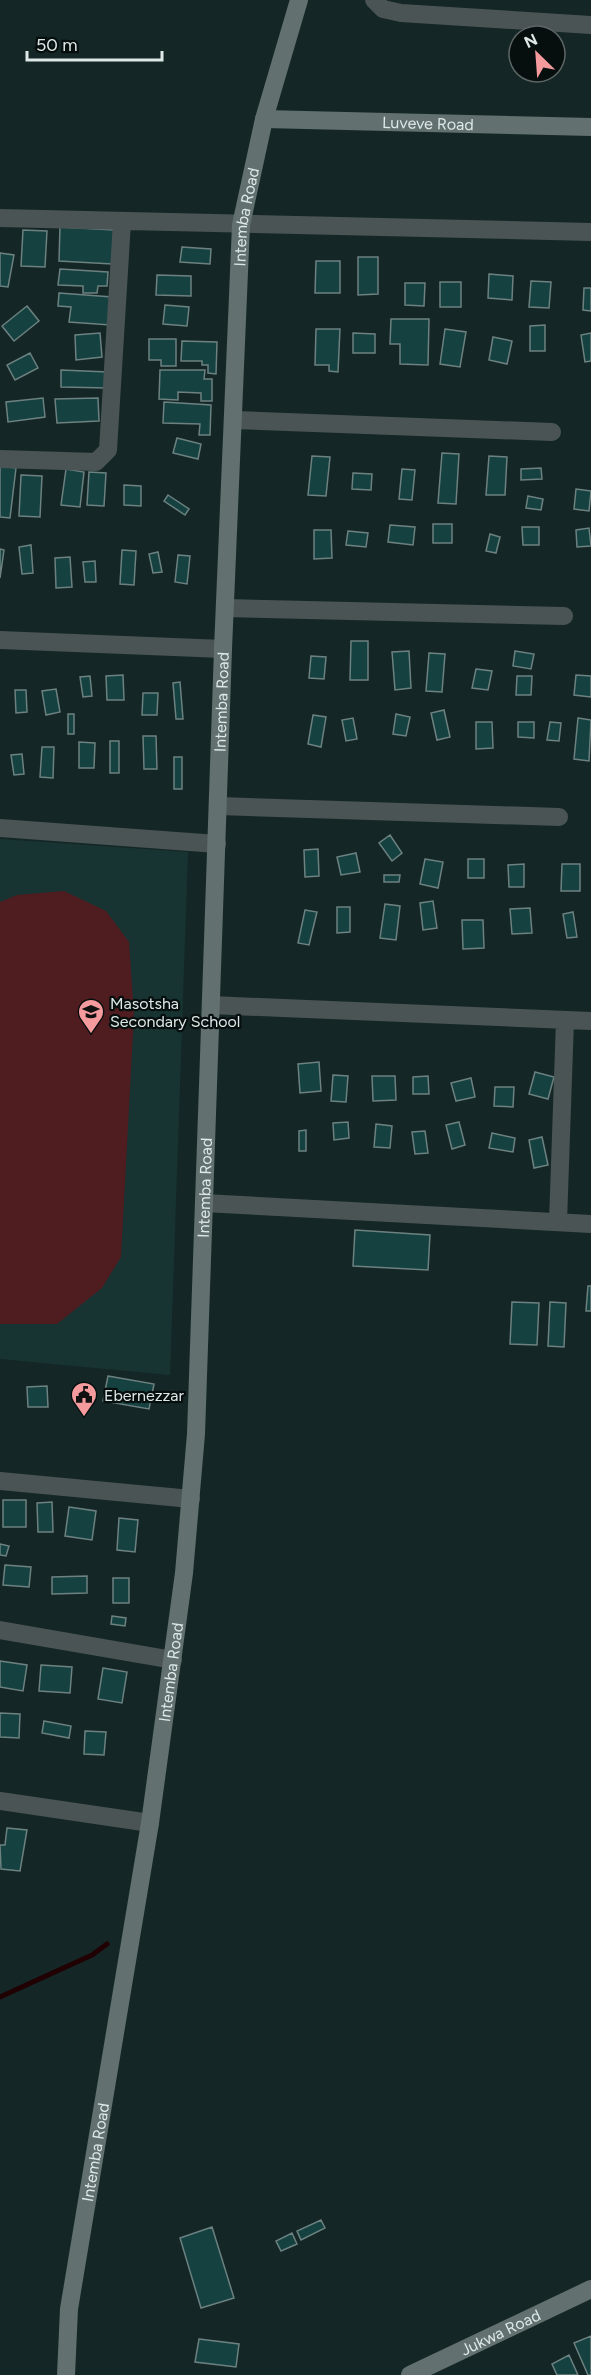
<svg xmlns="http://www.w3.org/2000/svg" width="591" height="2375" viewBox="0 0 591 2375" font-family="Figtree,sans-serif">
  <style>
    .built { fill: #173433 }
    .green { fill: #4f1c20 }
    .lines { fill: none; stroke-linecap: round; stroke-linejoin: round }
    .stream { stroke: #200003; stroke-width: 5 }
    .building { fill: #164141; stroke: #6c8180; stroke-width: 1.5 }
    .street { stroke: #4b5454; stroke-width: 18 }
    .secondary { stroke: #62706f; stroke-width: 18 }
    .labels { text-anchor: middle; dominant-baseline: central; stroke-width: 4.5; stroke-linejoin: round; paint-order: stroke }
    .street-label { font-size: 16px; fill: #dde8e7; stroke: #070e0e }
    .poi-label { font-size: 16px; fill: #dde8e7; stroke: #070e0e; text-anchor: start }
  </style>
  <rect width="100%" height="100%" fill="#142726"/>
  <path class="built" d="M0,839L188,852L170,1375L0,1359Z"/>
  <path class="green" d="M64,891L106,911L129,942L134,1014L121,1257L102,1288L57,1324H0V902L17,895Z"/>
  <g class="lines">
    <path class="stream" d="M0,1997L92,1955L107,1944"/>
  </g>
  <path class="building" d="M60,227L114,230L112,264L59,261Z
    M23,230L47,231L45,267L21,266Z
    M182,247L211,249L210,264L180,262Z
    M0,253L14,255L8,287L0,286Z
    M358,257H378V294L358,295Z
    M316,261H340V293H315Z
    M60,269L108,272L107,286H98L97,293H83V286L58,285Z
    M489,274L513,276L512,300L488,298Z
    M157,275L191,276V296L156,295Z
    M531,281L551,282L549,308L529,307Z
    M440,282H461V307H440Z
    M405,283H425L424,306L405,305Z
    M584,288H591V311L583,310Z
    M59,293L112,297L110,325L69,322L71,307L58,306Z
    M165,305L189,307L187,326L163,324Z
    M27,306L39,321L14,341L2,326Z
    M391,319H429L428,365L400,364V344H390Z
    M545,325V351H530V326Z
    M316,329H340L338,372L329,371V365H315Z
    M445,329L466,332L460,367L440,364Z
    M100,333L102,357L76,360L75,335Z
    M353,333L375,334V353H353Z
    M591,333V361L585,362L581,335Z
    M493,337L512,341L507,364L489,360Z
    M149,339H176V366H161V360H149Z
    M182,341L217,342L216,374L208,373V365H202V361H181Z
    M30,353L38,368L15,380L7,365Z
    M61,370L108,372V388L61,387Z
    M160,370H205L204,379H212V401H201V393L178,392V400L159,399Z
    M43,398L45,417L8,422L6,402Z
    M98,398L99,421L57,423L55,399Z
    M164,402L211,405L210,435H199L200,424L163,423Z
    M177,438L201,444L198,459L173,453Z
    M442,453L459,454L456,504L438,503Z
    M312,456L330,457L326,496L308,495Z
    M489,456L507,457L505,495H486Z
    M0,466L16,468L10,518L0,517Z
    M541,468L542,479L521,480V469Z
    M66,469L84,472L80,507L61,505Z
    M402,469L415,470L412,500L399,499Z
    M89,472L106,473L104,506L87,505Z
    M353,473L372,474L371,490L352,489Z
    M21,475L42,476L40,517L19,516Z
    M124,485L141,486V506L124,505Z
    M576,489L591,491L589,511L574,509Z
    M168,495L189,509L185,515L164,501Z
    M528,496L543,499L541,510L526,508Z
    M433,524H452V543H433Z
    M390,525L415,527L413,545L388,542Z
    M522,527H539V545H523Z
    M589,528L591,546L577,547L576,530Z
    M314,530H331L332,558L314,559Z
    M348,531L368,533L366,547L346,545Z
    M490,534L500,537L496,553L486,551Z
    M31,545L33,573L22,574L19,547Z
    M0,549L4,550L0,578Z
    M122,550L136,551L134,585L120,584Z
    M158,552L162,572L153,573L149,554Z
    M178,555L190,556L187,584L175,582Z
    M70,557L72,587L56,588L55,558Z
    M95,561L96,582H85L83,562Z
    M351,641H368V680H350Z
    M409,651L411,688L395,690L392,652Z
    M515,651L534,654L531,669L513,666Z
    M429,653L445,654L442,692L426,691Z
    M311,656L326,657L324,679L309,678Z
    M476,669L492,671L488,690L472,688Z
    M123,675L124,700H107L106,676Z
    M576,675L591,676V697L574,695Z
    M90,676L92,696L83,697L80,677Z
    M517,676H532L531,695H516Z
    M180,682L183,719H176L173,683Z
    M56,689L60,712L46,715L42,691Z
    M15,690H26L27,712L16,713Z
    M143,693H158L157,715H142Z
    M444,710L450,737L437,740L431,713Z
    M68,714H74V734H68Z
    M396,714L410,717L406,736L393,734Z
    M313,715L326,717L321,747L308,744Z
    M353,718L357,739L346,741L342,720Z
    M578,718L591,720L589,761L574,759Z
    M476,722H492L493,748L476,749Z
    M518,722H534V738L518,737Z
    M550,722L561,723L559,741L547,740Z
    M143,736H156L157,769H144Z
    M110,741H119V773H110Z
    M79,742L95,743L94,768H79Z
    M42,747H54L53,778L40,777Z
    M22,754L24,774L14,775L11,755Z
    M174,757H182V789H174Z
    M390,835L402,853L392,861L379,843Z
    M318,849L319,876L305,877L304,850Z
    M356,853L360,872L341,875L337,857Z
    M425,859L443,862L438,888L420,884Z
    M468,859H484V878H468Z
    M524,864V887H509L508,865Z
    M562,864H580V891H561Z
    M384,875H400L399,882H384Z
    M433,901L437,928L423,930L420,903Z
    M385,904L400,906L396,940L380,938Z
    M337,907H350V932L337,933Z
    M530,908L532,933L512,934L510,909Z
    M305,910L317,912L309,945L298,943Z
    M573,912L577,937L567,938L563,914Z
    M462,920H483L484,948L463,949Z
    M319,1062L321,1091L300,1093L298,1064Z
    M535,1072L554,1077L548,1099L529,1094Z
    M333,1075L348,1076L346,1102L331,1101Z
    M372,1076H395L396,1100L373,1101Z
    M428,1076L429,1094H413V1077Z
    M471,1078L475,1097L456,1101L451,1083Z
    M495,1087H514L513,1107L494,1106Z
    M348,1122L349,1138L334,1140L333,1123Z
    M459,1122L465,1145L452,1149L446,1125Z
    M376,1124L392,1126L390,1148L374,1147Z
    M306,1130V1151H299V1131Z
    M425,1131L428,1153L415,1154L412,1132Z
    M492,1133L515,1138L513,1152L489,1148Z
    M542,1137L548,1165L534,1168L529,1140Z
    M355,1230L430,1235L428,1270L353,1266Z
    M588,1286H591V1311H586Z
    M512,1302L539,1303L537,1345L510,1344Z
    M550,1302L566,1303L564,1347L548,1346Z
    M108,1376L154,1384L149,1409L103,1401Z
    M47,1386L48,1407H28L27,1387Z
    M3,1500H26V1527H3Z
    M52,1502L53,1532H38L37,1503Z
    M69,1507L96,1511L92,1540L65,1536Z
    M119,1518L138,1520L135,1552L117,1550Z
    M0,1544L9,1546L6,1556L0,1555Z
    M5,1565L31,1567L29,1587L3,1585Z
    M87,1576V1593L52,1594V1577Z
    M113,1578H129V1603H113Z
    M112,1616L126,1618L125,1626L111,1624Z
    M0,1661L27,1665L23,1691L0,1687Z
    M41,1665L72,1667L70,1693L39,1691Z
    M103,1668L127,1672L122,1703L98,1699Z
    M0,1713L20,1714L19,1738L0,1737Z
    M44,1721L71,1726L69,1738L42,1733Z
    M85,1731L106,1732L104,1755L84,1754Z
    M7,1828L27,1830L20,1871L1,1869L0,1845H5Z
    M321,2220L325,2228L301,2240L297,2231Z
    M212,2227L234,2298L201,2308L180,2238Z
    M292,2233L297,2244L281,2251L276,2241Z
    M591,2336V2375H588L574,2343Z
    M199,2339L239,2344L236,2367L195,2362Z
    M569,2355L578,2375H557L552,2364Z"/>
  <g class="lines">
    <path class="street" d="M374,0L383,9L401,13L591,25
      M0,218L591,232
      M234,420L552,432
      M0,459L96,462L108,450L122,222
      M225,608L564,616
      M0,640L223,649
      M219,806L559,817
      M0,828L217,844
      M211,1005L591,1021
      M204,1203L591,1224
      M558,1222L565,1020
      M0,1481L191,1499
      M0,1630L173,1660
      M0,1801L150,1823"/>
    <g class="secondary">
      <path id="s1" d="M264,119L591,127"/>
      <path id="s2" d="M66,2375L69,2309L150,1823L184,1573L196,1434L223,649L241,225L264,119L299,0"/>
      <path id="s3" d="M410,2375L591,2289"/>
    </g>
  </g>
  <defs>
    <symbol id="school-pin" viewBox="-11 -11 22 30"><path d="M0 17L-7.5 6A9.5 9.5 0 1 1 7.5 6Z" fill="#f59b9e" stroke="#070e0e"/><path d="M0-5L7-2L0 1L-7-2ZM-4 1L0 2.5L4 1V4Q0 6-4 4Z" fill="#111"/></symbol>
    <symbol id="civic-pin" viewBox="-11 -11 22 30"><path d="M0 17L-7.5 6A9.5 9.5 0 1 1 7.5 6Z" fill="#f59b9e" stroke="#070e0e"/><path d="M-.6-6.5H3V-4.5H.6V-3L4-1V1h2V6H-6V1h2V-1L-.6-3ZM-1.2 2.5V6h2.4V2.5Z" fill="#111"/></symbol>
  </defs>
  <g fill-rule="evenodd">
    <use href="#school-pin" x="76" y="997" width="30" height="40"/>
    <use href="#civic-pin" x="69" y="1380" width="30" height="40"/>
  </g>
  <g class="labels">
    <g class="street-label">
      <text stroke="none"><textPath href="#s1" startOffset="164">Luveve Road</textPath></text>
      <text stroke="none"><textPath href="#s2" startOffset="2169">Intemba Road</textPath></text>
      <text stroke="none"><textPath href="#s2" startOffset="1683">Intemba Road</textPath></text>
      <text stroke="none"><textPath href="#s2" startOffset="1197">Intemba Road</textPath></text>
      <text stroke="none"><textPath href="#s2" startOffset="711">Intemba Road</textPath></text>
      <text stroke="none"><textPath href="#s2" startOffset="225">Intemba Road</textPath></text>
      <text stroke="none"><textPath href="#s3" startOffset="100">Jukwa Road</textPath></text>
    </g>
    <g class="poi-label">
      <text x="110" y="1003">Masotsha<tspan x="110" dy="18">Secondary School</tspan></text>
      <text x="104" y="1395">Ebernezzar</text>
    </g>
  </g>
  <g transform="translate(537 54) rotate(335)"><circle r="28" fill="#070e0e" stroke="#5d6565" stroke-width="1.5"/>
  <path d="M0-4.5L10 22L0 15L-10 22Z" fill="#f59b9e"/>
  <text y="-9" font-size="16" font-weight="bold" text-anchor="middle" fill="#dde8e7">N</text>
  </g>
  <path d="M27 51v9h135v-9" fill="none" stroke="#dde8e7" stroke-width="3"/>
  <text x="36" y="51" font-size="18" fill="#dde8e7" stroke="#070e0e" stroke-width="4.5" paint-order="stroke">50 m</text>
</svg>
